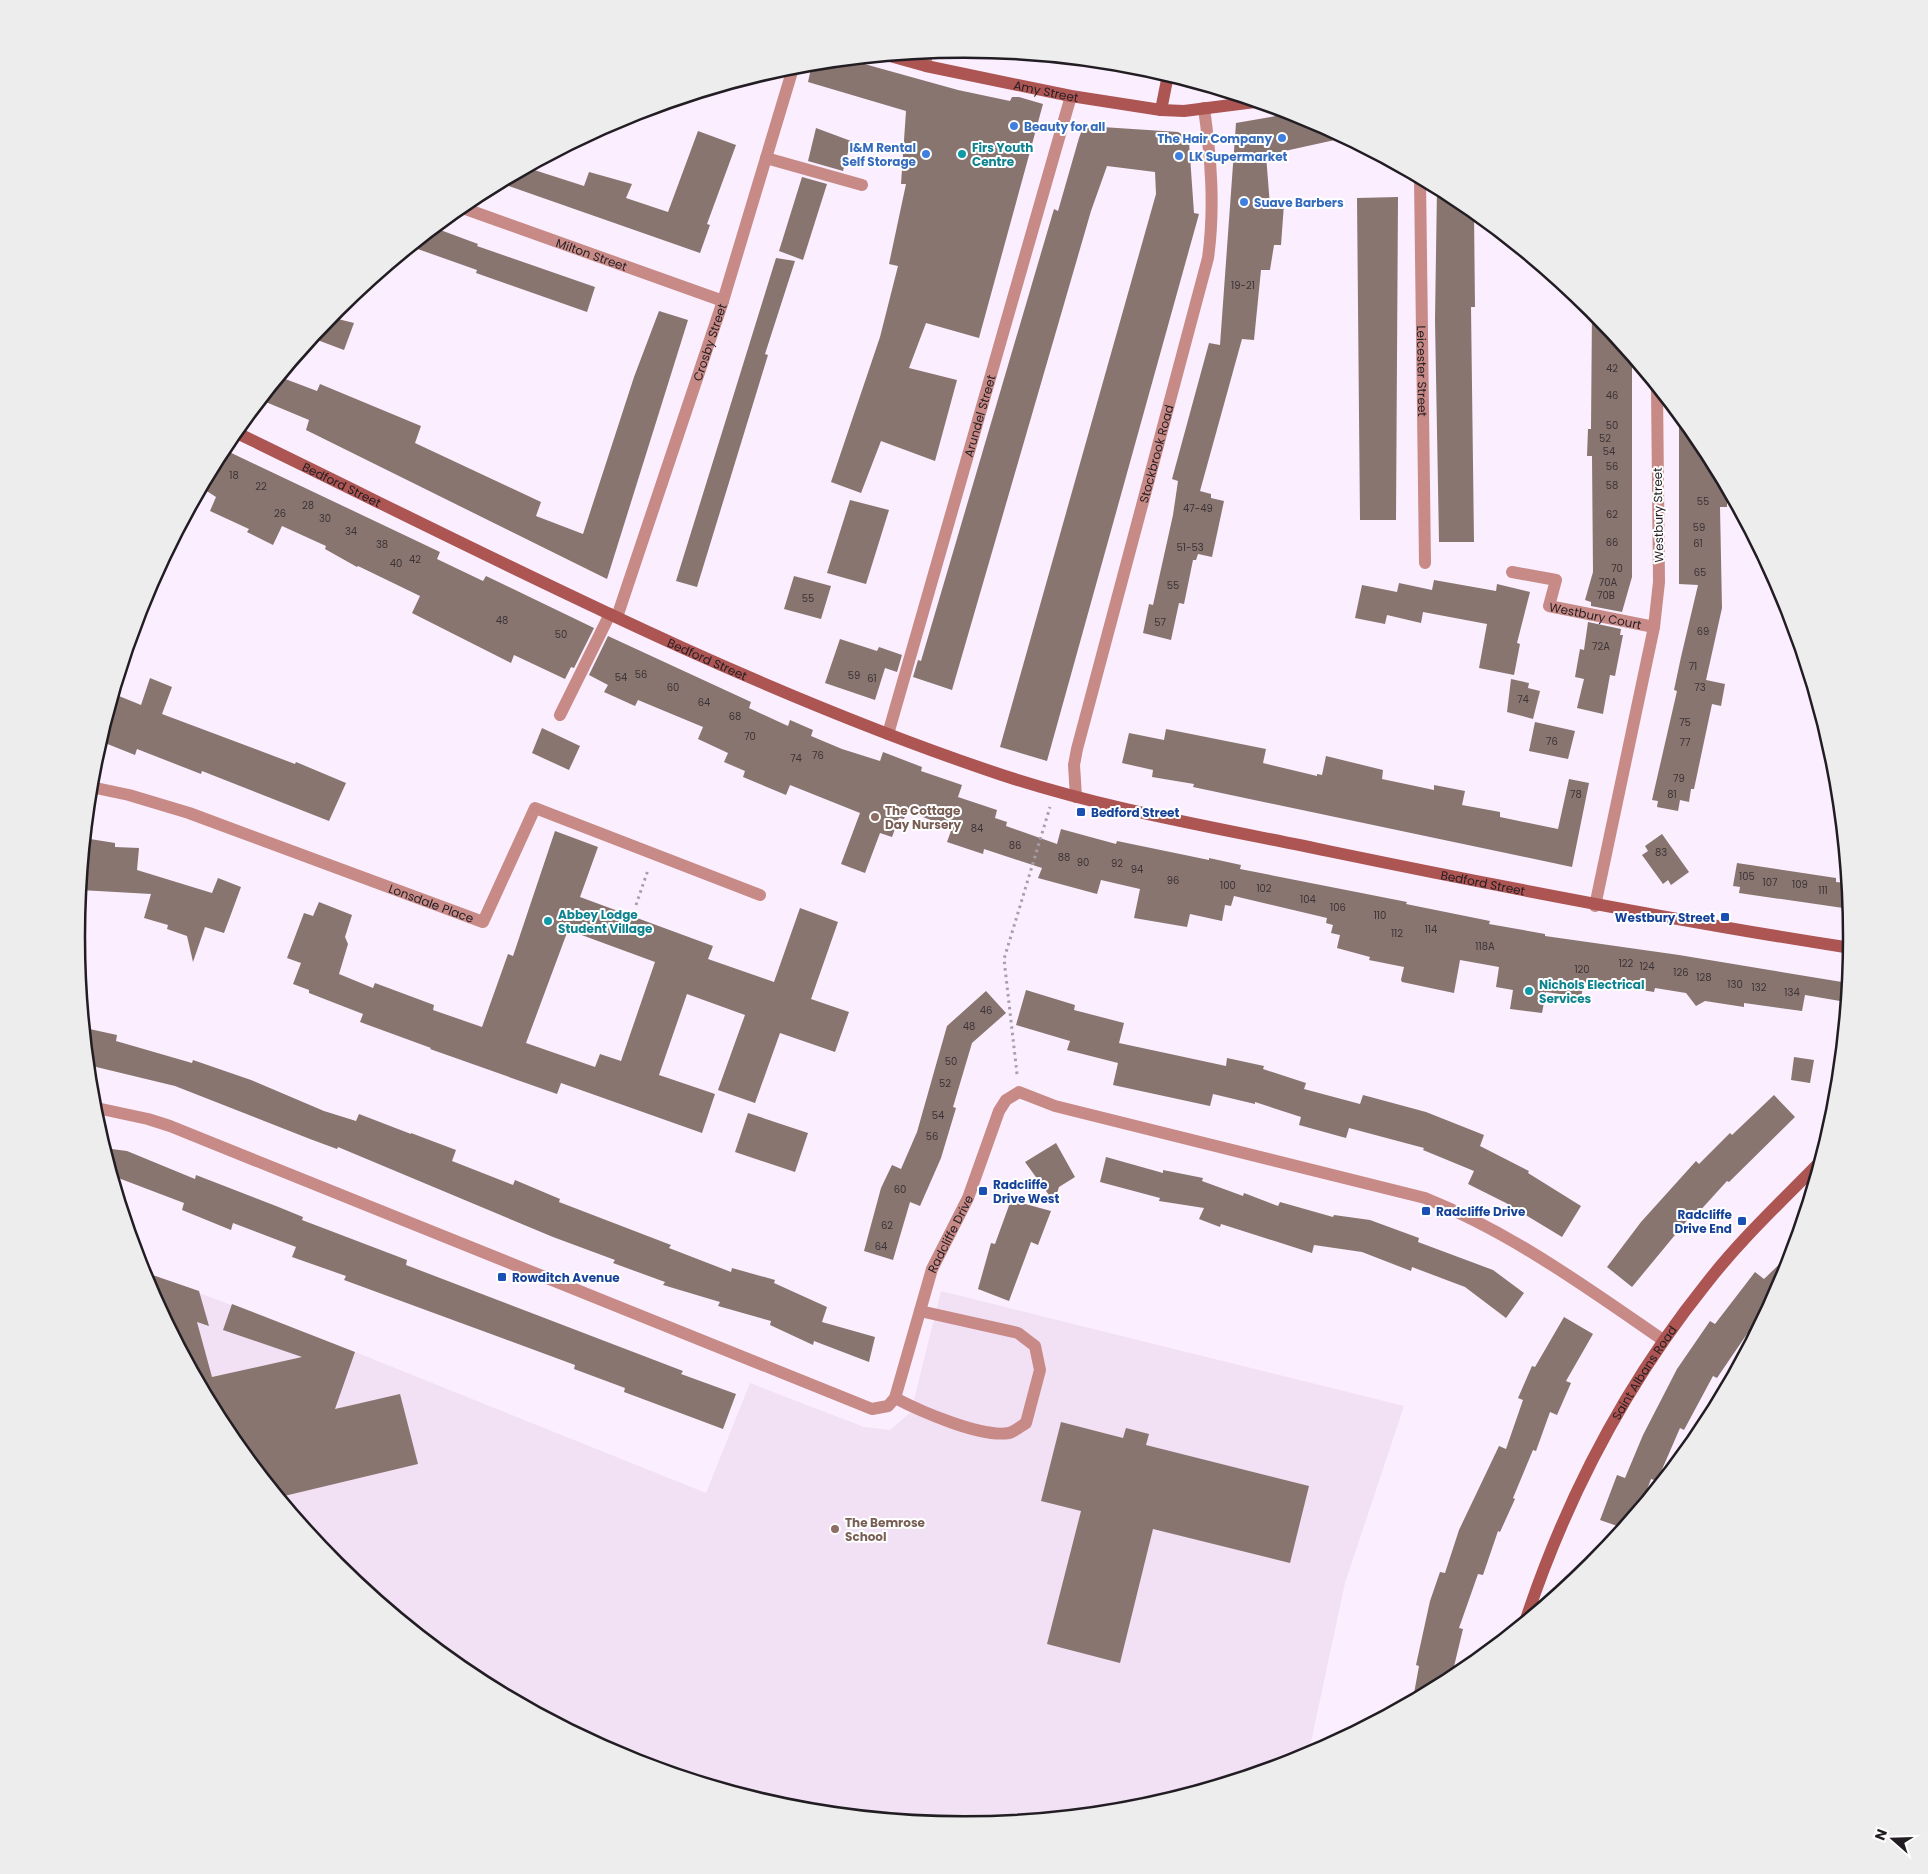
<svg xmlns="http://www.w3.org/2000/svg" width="1928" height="1874" viewBox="0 0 1928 1874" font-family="Poppins,sans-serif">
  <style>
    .built { fill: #f2e0f5 }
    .building { fill: #887570; fill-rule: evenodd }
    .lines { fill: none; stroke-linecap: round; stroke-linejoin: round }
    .path { stroke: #a79eaa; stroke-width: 3; stroke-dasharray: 2.5 4; stroke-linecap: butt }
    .lane { stroke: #c78a86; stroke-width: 12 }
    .street { stroke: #c78a86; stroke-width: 12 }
    .secondary { stroke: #ac5552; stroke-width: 12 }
    .shop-dot { fill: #3f7fe0; stroke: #fff; stroke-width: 2 }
    .culture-dot { fill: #0f9aa8; stroke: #fff; stroke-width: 2 }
    .transit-dot { fill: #1a4fb4; stroke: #fff; stroke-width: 2 }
    .education-dot { fill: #8d6e63; stroke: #fff; stroke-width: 2 }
    .labels { text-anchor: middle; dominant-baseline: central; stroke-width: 4; stroke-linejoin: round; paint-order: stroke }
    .number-label { font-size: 10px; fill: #3c3336 }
    .street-label { font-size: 12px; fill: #221d23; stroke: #fff }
    .shop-label { font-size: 12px; font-weight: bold; fill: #366cbe; stroke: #fff; text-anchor: start }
    .culture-label { font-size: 12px; font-weight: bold; fill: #0d838f; stroke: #fff; text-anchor: start }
    .education-label { font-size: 12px; font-weight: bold; fill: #785e54; stroke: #fff; text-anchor: start }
    .transit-label { font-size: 12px; font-weight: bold; fill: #164399; stroke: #fff; text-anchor: start }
    .rim { fill: none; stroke: #221d23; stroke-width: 2.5 }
  </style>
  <rect width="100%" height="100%" fill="#fbeefe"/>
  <path class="built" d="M141,1271L355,1352L706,1493L750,1383L864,1427L890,1430L911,1412L941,1291L1404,1406L1345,1583L1308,1756L1137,1808L964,1825L790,1808L624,1758L470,1675L336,1565L225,1430Z"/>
  <path class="building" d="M850,60L958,90L1010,101L1012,97H1019L1043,104L979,338L926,323L909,368L957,380L935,461L881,441L861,493L831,482L880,337L898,266L889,264L906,184H901L906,111L808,82L812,64Z
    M1293,113L1304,116L1344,138L1266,155L1270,206L1284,204L1281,245H1274L1270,270H1261L1254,340L1242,339L1200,491L1211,494V498L1224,501L1212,557L1198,554L1196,560H1193L1184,604L1179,603L1171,640L1143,633L1149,604L1153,605L1173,515L1178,481L1172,479L1209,343L1220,345L1236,123Z
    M1087,126L1178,132L1185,136L1189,142L1194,213L1199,214L1047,761L1000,747L1156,194L1155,172L1107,166L1091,211L952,690L913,677L918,660L921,661L1054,209L1058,211L1079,138L1082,130Z
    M816,128L851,141L843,171L808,161Z
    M698,131L736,145L707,224L710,225L700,253L500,183L528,168L584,186L589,172L632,184L626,198L668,212Z
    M802,177L827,184L803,260L779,251Z
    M1437,187L1458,199L1474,212L1475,307H1471L1474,542H1439L1435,320Z
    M1398,197L1396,520H1360L1357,198Z
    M435,228L478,244L477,246L595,287L587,312L476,273L477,270L412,247Z
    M776,258L795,261L765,354L768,355L697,587L676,581Z
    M1592,309L1632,357V577L1622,612L1591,606V602L1585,600L1593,572L1592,456H1587L1588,429H1591Z
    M659,311L688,320L607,579L306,430L309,420L261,400L280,377L317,391L320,384L421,426L415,443L541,502L536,516L583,534L634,377Z
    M330,317L354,323L344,350L312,338Z
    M1679,414L1703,444L1727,489V507H1720L1722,608L1706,680L1725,684L1721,706L1712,704L1694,789H1691L1689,802L1680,800L1678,811L1657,807L1658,801L1652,800L1677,691L1674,690L1681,657L1698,585L1679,584Z
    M223,449L440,552L437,559L483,581L486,576L594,628L574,668L571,667L565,679L514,655L511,663L412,613L420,596L358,566L357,567L325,549L326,546L282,526L273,545L247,532L249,529L210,511L216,497L202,488Z
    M850,500L889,510L866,584L827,573Z
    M794,576L831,586L821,619L784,609Z
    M1434,580L1496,591L1497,584L1530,592L1517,643L1520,644L1514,675L1479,668L1487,624L1423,612L1421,623L1387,615L1385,624L1355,618L1362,585L1397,592L1399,583L1432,590Z
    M1588,622L1621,629L1620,635H1623L1615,676L1610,675L1603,714L1577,708L1584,679L1575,677L1580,649L1584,650Z
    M608,636L751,702L749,708L788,726L790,720L813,730L811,736L842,749L880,761L883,752L922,767L921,771L962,785L958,797L997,810L995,818L1007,822L1006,826L1057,844L1061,829L1116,844L1117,841L1209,860V858L1241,865L1240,869L1407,902L1406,904L1490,921L1489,924L1545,934V936L1679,955L1848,983L1846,1002L1805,995L1802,1011L1744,1003V1007L1705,1001L1696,1006L1686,993L1655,988L1654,992L1587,981L1586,989L1583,988L1581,997L1546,992L1542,1013L1510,1009L1513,990L1496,987L1499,967L1460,960L1454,993L1402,982L1401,980L1404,967L1369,960L1370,957L1337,948L1340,935L1331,933L1333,925L1326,923L1327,918L1234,896L1231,906L1225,905L1222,921L1190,914L1187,927L1134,918L1140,889L1101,880L1097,894L1038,878L1042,868L984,849L983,854L947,842L952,828L907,811L904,819L899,818L892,837L880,833L865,873L841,864L860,813L790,785L786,795L743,777L745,771L724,762L728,753L698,739L703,727L638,700L635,706L604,692L608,685L589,675Z
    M840,639L877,651L879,647L902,655L897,672L885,668L875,700L825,683Z
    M150,678L172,687L162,714L295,764L296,762L346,783L329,821L202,771L201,774L137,749L135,755L100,741L114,694L141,705Z
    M1511,679L1529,683L1528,688L1540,691L1533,719L1507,712Z
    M1535,722L1575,731L1568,759L1529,751Z
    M542,728L580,746L569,770L532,753Z
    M1166,729L1266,749L1263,763L1317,776V774L1322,775L1326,756L1383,770L1382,779L1434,790V785L1465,791L1462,805L1500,812V817L1558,829L1569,779L1589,783L1572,867L1193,787L1194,784L1152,777L1153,770L1122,763L1129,733L1164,740Z
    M555,831L598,847L580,897L713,946L708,959L774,982L800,908L838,922L811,999L849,1012L835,1052L780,1033L755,1103L718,1090L745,1015L687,994L659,1075L715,1094L702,1133L561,1083L557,1094L430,1049L431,1048L360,1022L363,1014L309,993V990L293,984L301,963L287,958L304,913L313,916L319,902L352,915L345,937L348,944L339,974L373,988L375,983L434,1005L433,1010L482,1027L508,954L513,956ZM568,930L655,962L621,1061L600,1054L595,1067L526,1043Z
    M1662,834L1689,872L1671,885L1668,880L1663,884L1642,855L1648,851L1645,846Z
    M90,839L115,843V847L139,848L137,870L212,893L218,878L241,887L224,933L205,927L193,962L187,936L167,929L168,925L144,918L151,894L80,890L82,869H86Z
    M1737,863L1836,878V882L1847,883L1850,909L1739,893L1740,887L1733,886Z
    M1026,990L1075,1005L1074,1010L1124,1023L1119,1043L1226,1066L1227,1058L1264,1066L1263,1069L1306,1083L1304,1089L1360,1104L1363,1095L1426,1112L1484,1135L1480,1146L1529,1171L1528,1173L1581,1206L1562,1237L1506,1203L1468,1184L1474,1171L1423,1150L1424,1148L1349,1128L1346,1138L1299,1125L1301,1117L1255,1102V1104L1213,1094L1210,1106L1113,1085L1118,1063L1067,1050L1070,1041L1016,1025Z
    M986,991L1006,1013L972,1043L953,1107L956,1108L941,1158L920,1206L910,1202L893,1260L864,1251L881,1188L892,1165L901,1169L917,1132L947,1026Z
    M85,1028L117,1035L116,1041L192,1063L193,1060L251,1080L324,1111L356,1121L359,1114L411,1134V1133L456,1150L452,1161L513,1185L515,1180L560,1199L559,1202L671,1245L669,1248L731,1272L732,1268L775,1280L774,1283L827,1307L822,1322L875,1337L869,1362L814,1341L813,1345L770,1325L771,1321L718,1306L720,1302L663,1285L665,1282L613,1263L615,1260L553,1237L338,1147L337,1149L310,1139L175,1086L88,1065Z
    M1794,1057L1814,1060L1810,1083L1791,1080Z
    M1774,1095L1795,1117L1729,1182L1727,1181L1697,1214L1694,1212L1632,1287L1607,1267L1641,1222L1696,1161L1699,1164L1730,1133L1732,1135Z
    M748,1113L808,1133L795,1172L735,1152Z
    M1056,1143L1075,1177L1059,1187L1054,1202L1025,1162Z
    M104,1148L127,1151L195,1179L196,1175L276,1206L303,1217L302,1220L407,1260L406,1265L683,1371L681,1374L736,1394L723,1429L624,1392L625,1388L574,1369L575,1365L344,1280L346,1276L292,1257L296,1247L233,1223L231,1230L182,1210L184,1203L113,1176Z
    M1106,1157L1163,1173V1170L1203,1178L1202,1181L1243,1196L1244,1193L1278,1206L1280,1202L1333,1217L1334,1215L1370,1220L1419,1238L1418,1242L1493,1270L1524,1293L1506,1318L1465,1287L1412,1267L1411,1271L1362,1252L1314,1245L1312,1253L1221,1224L1220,1227L1199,1219L1204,1208L1159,1201L1160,1198L1100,1182Z
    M1011,1200L1051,1211L1038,1245L1031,1242L1009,1301L978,1289L991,1243L995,1244Z
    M1793,1251L1785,1277L1754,1335L1749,1331L1717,1378L1713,1376L1684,1430L1680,1428L1657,1481L1651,1479L1641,1506L1623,1528L1600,1520L1617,1475L1625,1478L1643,1435L1677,1369L1710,1321L1715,1324L1755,1272L1764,1279Z
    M141,1271L199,1291L209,1326L197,1322L212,1377L302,1357L223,1330L232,1304L355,1352L335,1409L400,1394L418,1464L280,1497L225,1430Z
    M1564,1317L1593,1334L1566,1381L1571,1383L1557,1415L1550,1412L1536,1451L1533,1450L1513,1498L1515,1499L1500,1532L1498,1531L1483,1575L1478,1574L1459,1628L1463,1629L1451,1679L1413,1699L1419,1666L1416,1665L1430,1601L1440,1572L1445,1573L1459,1530L1499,1446L1506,1449L1523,1400L1518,1398L1532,1366L1535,1367Z
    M1061,1422L1123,1438L1126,1428L1149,1434L1146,1445L1309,1486L1290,1563L1153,1529L1120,1663L1047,1644L1081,1511L1041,1501Z"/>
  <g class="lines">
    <path class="path" d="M636,905L648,870
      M1017,1074L1004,959L1050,807"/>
    <g class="lane">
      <path d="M766,158L862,185"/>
      <path id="s1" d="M1512,572L1556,580L1549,606L1654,627"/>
      <path d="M560,715L610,614"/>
      <path d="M1826,736V734"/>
      <path d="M895,1398C920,1411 981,1438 1009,1433C1014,1432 1021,1426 1026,1423L1040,1370L1035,1346L1018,1333L920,1311"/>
    </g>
    <g class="street">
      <path d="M926,53V66"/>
      <path id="s2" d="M1420,179L1425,563"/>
      <path id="s3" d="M460,207L723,301"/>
      <path id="s4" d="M617,617L723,301L794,65"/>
      <path id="s5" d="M888,734L1071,96"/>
      <path id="s6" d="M91,787L129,795L189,813L483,922L535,808L760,895"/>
      <path id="s7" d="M1076,797L1074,765L1077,749L1208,258C1215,207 1211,159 1204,108"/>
      <path d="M1595,906L1654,627L1659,582L1657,389"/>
      <path id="s8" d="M92,1107L148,1119L170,1126L872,1409L888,1406L895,1398L932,1269L968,1198L999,1111L1006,1100L1019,1092L1055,1106L1425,1198C1512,1233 1586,1287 1663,1340"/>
    </g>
    <g class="secondary">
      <path id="s9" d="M890,56L926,66L1071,96L1161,110L1184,111L1255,102"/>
      <path d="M1161,110L1168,75"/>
      <path id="s10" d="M235,432C487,554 736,686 1002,775C1108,810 1219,828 1328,851C1502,887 1676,921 1851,948"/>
      <path id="s11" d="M1526,1619C1567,1496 1625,1385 1706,1284C1740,1240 1781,1202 1820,1162"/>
    </g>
  </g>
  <g class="shop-dot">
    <circle cx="1014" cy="126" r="5"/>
    <circle cx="1282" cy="138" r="5"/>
    <circle cx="926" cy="154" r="5"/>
    <circle cx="1179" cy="156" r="5"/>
    <circle cx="1244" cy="202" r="5"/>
  </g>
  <g class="culture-dot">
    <circle cx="962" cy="154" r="5"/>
    <circle cx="548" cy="921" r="5"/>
    <circle cx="1529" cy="991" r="5"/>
  </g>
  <g class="transit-dot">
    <rect x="1076" y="807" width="10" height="10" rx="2.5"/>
    <rect x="1720" y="912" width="10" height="10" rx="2.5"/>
    <rect x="978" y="1186" width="10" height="10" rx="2.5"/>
    <rect x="1421" y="1206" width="10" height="10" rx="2.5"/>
    <rect x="1737" y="1216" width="10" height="10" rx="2.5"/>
    <rect x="497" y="1272" width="10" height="10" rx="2.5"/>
  </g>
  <g class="education-dot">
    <circle cx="875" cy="817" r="5"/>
    <circle cx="835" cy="1529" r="5"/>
  </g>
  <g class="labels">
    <g class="number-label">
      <text x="1243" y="285">19-21</text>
      <text x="1612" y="368">42</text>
      <text x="1612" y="395">46</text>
      <text x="1612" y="425">50</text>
      <text x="1605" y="438">52</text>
      <text x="1609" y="451">54</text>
      <text x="1612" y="466">56</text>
      <text x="234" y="475">18</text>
      <text x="1612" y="485">58</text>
      <text x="261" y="486">22</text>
      <text x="1703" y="501">55</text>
      <text x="308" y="505">28</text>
      <text x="1198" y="508">47-49</text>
      <text x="280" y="513">26</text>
      <text x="1612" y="514">62</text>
      <text x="325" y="518">30</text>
      <text x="1699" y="527">59</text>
      <text x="351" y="531">34</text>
      <text x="1612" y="542">66</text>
      <text x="1698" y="543">61</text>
      <text x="382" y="544">38</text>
      <text x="1190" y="547">51-53</text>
      <text x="415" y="559">42</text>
      <text x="396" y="563">40</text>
      <text x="1617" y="568">70</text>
      <text x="1700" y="572">65</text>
      <text x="1608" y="582">70A</text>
      <text x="1173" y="585">55</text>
      <text x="1606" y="595">70B</text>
      <text x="808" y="598">55</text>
      <text x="502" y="620">48</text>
      <text x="1160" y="622">57</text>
      <text x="1703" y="631">69</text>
      <text x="561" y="634">50</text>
      <text x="1601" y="646">72A</text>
      <text x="1693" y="666">71</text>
      <text x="641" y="674">56</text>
      <text x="854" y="675">59</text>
      <text x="621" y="677">54</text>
      <text x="872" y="678">61</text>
      <text x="673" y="687">60</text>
      <text x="1700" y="687">73</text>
      <text x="1523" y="699">74</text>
      <text x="704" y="702">64</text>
      <text x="735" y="716">68</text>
      <text x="1685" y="722">75</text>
      <text x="750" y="736">70</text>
      <text x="1552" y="741">76</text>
      <text x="1685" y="742">77</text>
      <text x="818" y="755">76</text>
      <text x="796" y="758">74</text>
      <text x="1679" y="778">79</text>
      <text x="1576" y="794">78</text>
      <text x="1672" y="794">81</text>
      <text x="977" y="828">84</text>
      <text x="1015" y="845">86</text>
      <text x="1661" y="852">83</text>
      <text x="1064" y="857">88</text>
      <text x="1083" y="862">90</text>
      <text x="1117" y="863">92</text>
      <text x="1137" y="869">94</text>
      <text x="1747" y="876">105</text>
      <text x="1173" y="880">96</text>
      <text x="1770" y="882">107</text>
      <text x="1800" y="884">109</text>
      <text x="1228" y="885">100</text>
      <text x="1264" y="888">102</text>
      <text x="1823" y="890">111</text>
      <text x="1308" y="899">104</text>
      <text x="1338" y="907">106</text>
      <text x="1380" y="915">110</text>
      <text x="1431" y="929">114</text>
      <text x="1397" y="933">112</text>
      <text x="1485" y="946">118A</text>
      <text x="1626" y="963">122</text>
      <text x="1647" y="966">124</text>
      <text x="1582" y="969">120</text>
      <text x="1681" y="972">126</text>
      <text x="1704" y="977">128</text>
      <text x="1735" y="984">130</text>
      <text x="1759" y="987">132</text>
      <text x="1792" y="992">134</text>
      <text x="986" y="1010">46</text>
      <text x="969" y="1026">48</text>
      <text x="951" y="1061">50</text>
      <text x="945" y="1083">52</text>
      <text x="938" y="1115">54</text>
      <text x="932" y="1136">56</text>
      <text x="900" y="1189">60</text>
      <text x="887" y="1225">62</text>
      <text x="881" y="1246">64</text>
    </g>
    <g class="street-label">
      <text stroke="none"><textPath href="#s9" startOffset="160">Amy Street</textPath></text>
      <text stroke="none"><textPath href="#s3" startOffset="140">Milton Street</textPath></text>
      <text stroke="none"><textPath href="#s4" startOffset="290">Crosby Street</textPath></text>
      <text stroke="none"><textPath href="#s2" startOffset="192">Leicester Street</textPath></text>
      <text stroke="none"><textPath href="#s5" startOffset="331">Arundel Street</textPath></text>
      <text stroke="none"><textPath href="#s7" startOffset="354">Stockbrook Road</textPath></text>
      <text stroke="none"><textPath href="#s10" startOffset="119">Bedford Street</textPath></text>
      <text transform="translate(1658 515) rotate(-91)">Westbury Street</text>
      <text stroke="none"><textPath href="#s1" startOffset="119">Westbury Court</textPath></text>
      <text stroke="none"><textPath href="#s10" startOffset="524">Bedford Street</textPath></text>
      <text stroke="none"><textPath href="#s10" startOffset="1334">Bedford Street</textPath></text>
      <text stroke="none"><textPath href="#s6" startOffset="360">Lonsdale Place</textPath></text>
      <text stroke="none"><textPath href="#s8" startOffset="1038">Radcliffe Drive</textPath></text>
      <text stroke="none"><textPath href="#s11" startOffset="274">Saint Albans Road</textPath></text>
    </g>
    <g class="shop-label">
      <text x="1024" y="126">Beauty for all</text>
      <text x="1272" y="138" text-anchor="end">The Hair Company</text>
      <text x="916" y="147" text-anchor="end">I&amp;M Rental<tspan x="916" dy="14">Self Storage</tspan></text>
      <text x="1189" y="156">LK Supermarket</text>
      <text x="1254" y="202">Suave Barbers</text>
    </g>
    <g class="culture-label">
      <text x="972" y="147">Firs Youth<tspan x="972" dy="14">Centre</tspan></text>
      <text x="558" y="914">Abbey Lodge<tspan x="558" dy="14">Student Village</tspan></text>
      <text x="1539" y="984">Nichols Electrical<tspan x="1539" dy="14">Services</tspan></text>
    </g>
    <g class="education-label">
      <text x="885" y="810">The Cottage<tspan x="885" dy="14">Day Nursery</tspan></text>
      <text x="845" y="1522">The Bemrose<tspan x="845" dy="14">School</tspan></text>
    </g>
    <g class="transit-label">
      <text x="1091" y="812">Bedford Street</text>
      <text x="1715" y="917" text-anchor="end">Westbury Street</text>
      <text x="993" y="1184">Radcliffe<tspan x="993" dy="14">Drive West</tspan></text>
      <text x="1436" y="1211">Radcliffe Drive</text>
      <text x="1732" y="1214" text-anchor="end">Radcliffe<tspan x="1732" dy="14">Drive End</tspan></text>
      <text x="512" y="1277">Rowditch Avenue</text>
    </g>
  </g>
  <path d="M0 0H1928V1874H0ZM85 937a879 879 0 1 1 1758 0a879 879 0 1 1-1758 0Z" fill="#ededed" fill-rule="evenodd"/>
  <path class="rim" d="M85 937a879 879 0 1 1 1758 0a879 879 0 1 1-1758 0Z"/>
  <g transform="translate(1893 1839) rotate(290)" stroke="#ffffff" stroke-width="4" paint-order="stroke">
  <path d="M0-4L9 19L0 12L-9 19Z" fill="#221d23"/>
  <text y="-8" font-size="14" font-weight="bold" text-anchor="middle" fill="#221d23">N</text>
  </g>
</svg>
